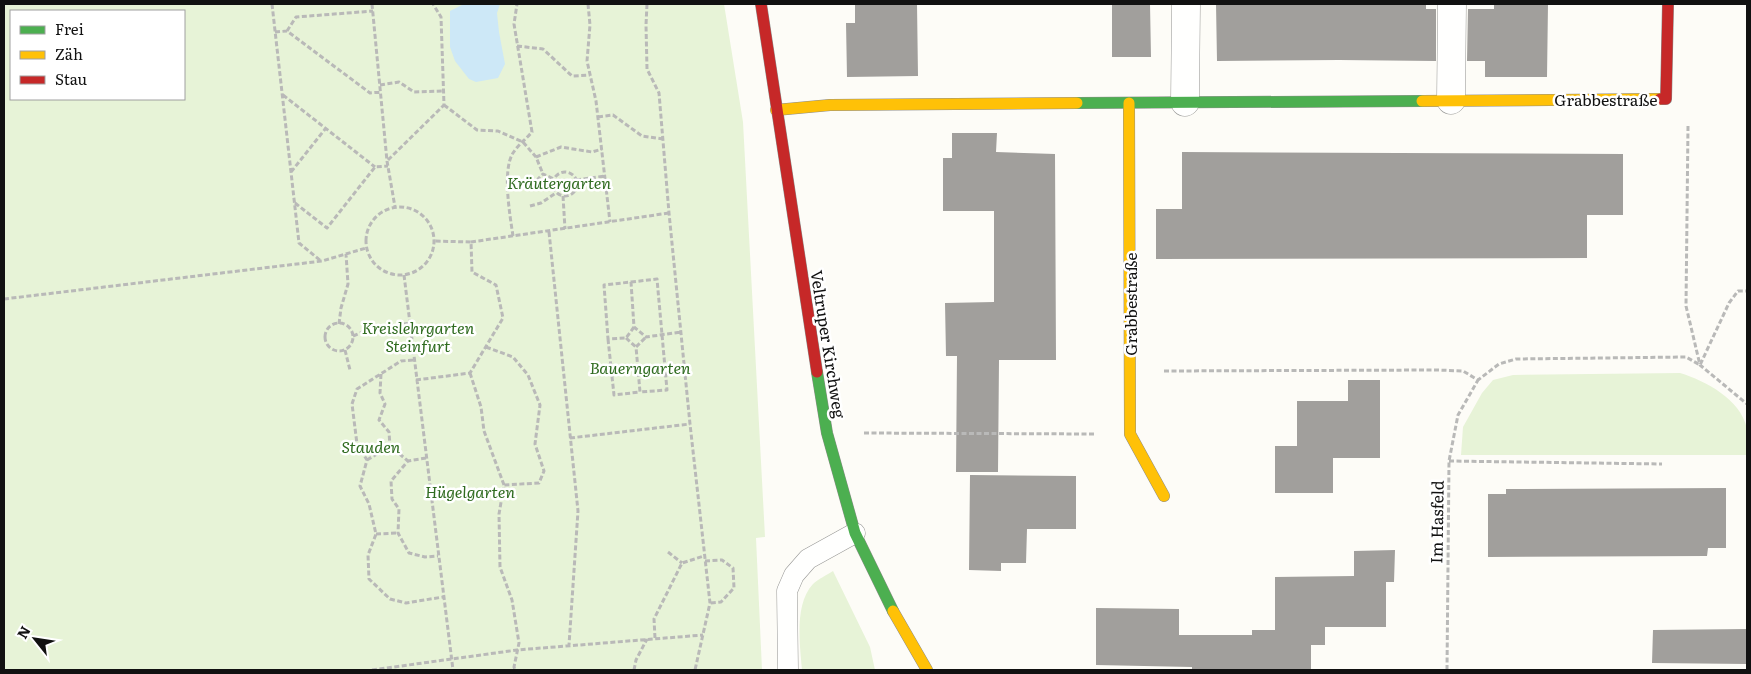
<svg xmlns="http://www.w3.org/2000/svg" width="1751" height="674" viewBox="0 0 1751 674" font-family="Literata,serif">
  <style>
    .green { fill: #e7f3d7; fill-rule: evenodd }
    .water { fill: #cde8f7 }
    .building { fill: #a19f9c }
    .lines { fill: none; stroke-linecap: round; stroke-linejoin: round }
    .lane-casing { stroke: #979795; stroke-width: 21 }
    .street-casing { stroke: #979795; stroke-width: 29 }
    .fast-casing { stroke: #8e8d8b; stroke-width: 12 }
    .slow-casing { stroke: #8e8d8b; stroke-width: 12 }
    .jam-casing { stroke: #8e8d8b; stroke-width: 12 }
    .path { stroke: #b9b9b8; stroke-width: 3; stroke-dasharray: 5 2.5; stroke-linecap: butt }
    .lane { stroke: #fffffe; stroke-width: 20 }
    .street { stroke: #fffffe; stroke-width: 28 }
    .fast { stroke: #4caf50; stroke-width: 11 }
    .slow { stroke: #ffc107; stroke-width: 11 }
    .jam { stroke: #c62828; stroke-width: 11 }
    .labels { text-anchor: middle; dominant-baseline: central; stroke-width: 5; stroke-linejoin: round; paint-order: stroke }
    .street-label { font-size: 16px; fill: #111; stroke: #fff }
    .park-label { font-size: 16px; font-style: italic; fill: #2f6b1f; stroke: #fff }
  </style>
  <rect width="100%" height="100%" fill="#fdfcf7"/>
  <path class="green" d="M4,4H724L743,122L765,537L756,538L762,670H4ZM11,11H184V99H11Z
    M1680,373C1706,381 1740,399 1747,428C1749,436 1747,447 1747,455H1461L1463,427L1482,393L1493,380L1513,375Z
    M833,571L870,647L875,670H802C800,645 794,604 813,584C818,579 827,575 833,571Z"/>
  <path class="water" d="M464,4H500L497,13L499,32L505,64L498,78L476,82L469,79L455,61L450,47V11Z"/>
  <path class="building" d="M855,4H917L918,76L847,77L846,23H855Z
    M1112,4H1150L1151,57H1112Z
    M1216,4H1426V9H1436V61L1339,60L1217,61Z
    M1494,4H1548L1547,77H1485V61H1467L1468,9H1494Z
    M952,133H997L996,152L1055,154L1056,360H999L998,472H956L957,356H946L945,303L994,302V211H943V158H952Z
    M1182,152L1623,154V215H1587V258L1156,259V209H1182Z
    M1348,380H1380V458H1333V493H1275V446H1297V401H1348Z
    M970,475L1076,476V529H1027L1026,563H1001V571L969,570Z
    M1726,488V548H1708L1707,556L1488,557V494H1506V489Z
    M1395,550L1394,582H1386V627H1325V645H1311V670H1192V667L1096,665V608L1179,609V635H1252V630H1275V577L1354,576V551Z
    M1747,629V664L1652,663L1653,630Z"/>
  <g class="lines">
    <defs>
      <path id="lane" d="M788,670L787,591L794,575L808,559L855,533"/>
      <path id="street" d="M1451,100L1452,4
        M1185,102L1186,4"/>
      <path id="fast" d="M1077,103L1422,101
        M817,372L827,433L855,533L893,611"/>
      <path id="slow" d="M1422,101L1660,99
        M1129,103L1130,434L1164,496
        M776,110L830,105L1077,103
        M893,611L927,670"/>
      <path id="jam" d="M761,4L817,372
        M1660,99H1666L1668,4"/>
    </defs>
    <use href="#lane" class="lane-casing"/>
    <use href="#street" class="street-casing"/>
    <use href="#fast" class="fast-casing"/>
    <use href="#slow" class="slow-casing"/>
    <use href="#jam" class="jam-casing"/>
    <path class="path" d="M272,4L299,243L321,261
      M372,4L387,161L395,207
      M588,4L590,25L587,61L596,101L610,222
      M647,4L646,25L647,69L659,93L669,213L690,424L710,603L695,670
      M287,31L296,17L373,11
      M275,32L287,31L370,93L381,92
      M517,46L543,49L572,76L590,75
      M380,85L399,82L414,92L443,91
      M283,95L375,167
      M444,105L477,130L498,131L523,142L536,157L543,174
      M598,117L613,115L642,136L663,139
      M1688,126L1686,306L1700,365L1747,404
      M536,157L561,147L592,152L602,149
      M388,160L444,105L441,17L433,4
      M553 184a12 12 0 1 1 24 0a12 12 0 1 1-24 0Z
      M291,172L326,128
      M576,180L605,176
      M523,186L534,183L543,174L554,179
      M563,196L565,229
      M295,203L327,228L375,167L388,166
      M530,206L541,203L556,193
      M366 241a34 34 0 1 1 68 0a34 34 0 1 1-68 0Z
      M549,232L578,511L569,645
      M513,236C510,216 502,170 513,153C518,145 526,139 532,132L514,24L517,4
      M471,242L669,213
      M404,275L453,670
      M631,282L657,279L667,390L640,392L636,347L646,337
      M4,299L322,261L366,248
      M325 337a14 14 0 1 1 28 0a14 14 0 1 1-28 0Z
      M339,324L341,308L348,284L346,254
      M634,327L626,338L608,339L604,285L631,282L634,327L646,337L681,332
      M353,336L365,331L410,323
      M626,338L636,347
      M608,339L614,395L640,392
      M486,347L513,357L528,375L540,405L535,444L544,471L539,483L504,485
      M345,350L350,370
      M413,360L401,361L357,389L352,404L357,444L367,460L360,486L369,504L376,534L368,555L369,579L390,599L406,603L443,597
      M1164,371L1437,370L1463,371L1478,380L1499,364L1516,359L1686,357L1700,365L1729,303L1738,291H1747
      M470,373L481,407L484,431L504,485L499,514L500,567L512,600L519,643L514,667L515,670
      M381,374L380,393L385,404L379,420L389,432L390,446L408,461
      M416,380L470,373L503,318L496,285L472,272L471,242L434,241
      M864,433L1095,434
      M570,438L690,424
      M426,458L408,461L391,481L392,499L399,509L398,533L409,553L425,557L438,556
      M367,460L390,446
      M1449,461L1662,464
      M376,534L398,533
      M668,552L682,563
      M705,561L722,560L733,568L734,588L721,602L710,603
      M655,638L654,619L682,563L704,556
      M372,670L517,650L703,635
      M634,670L636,660L647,639
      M1447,670L1449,461L1458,415L1478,380"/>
    <use href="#lane" class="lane"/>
    <use href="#street" class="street"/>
    <use href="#fast" class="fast"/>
    <use href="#slow" class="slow"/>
    <use href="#jam" class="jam"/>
  </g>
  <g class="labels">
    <g class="street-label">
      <text x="1606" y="99">Grabbestraße</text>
      <text transform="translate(1130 304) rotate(-90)">Grabbestraße</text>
      <text transform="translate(829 344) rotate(81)">Veltruper Kirchweg</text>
      <text transform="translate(1436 522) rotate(-89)">Im Hasfeld</text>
    </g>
    <g class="park-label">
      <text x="559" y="182">Kräutergarten</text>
      <text x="418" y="327">Kreislehrgarten<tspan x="418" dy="18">Steinfurt</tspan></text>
      <text x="640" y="367">Bauerngarten</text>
      <text x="371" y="446">Stauden</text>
      <text x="470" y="491">Hügelgarten</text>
    </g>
  </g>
  <rect width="1751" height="674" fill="none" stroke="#111111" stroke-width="10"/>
  <rect x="10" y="10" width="175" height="90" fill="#ffffff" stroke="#a0a0a0"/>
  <rect x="20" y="26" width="25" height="8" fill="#4caf50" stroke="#a0a0a0"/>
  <text x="55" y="35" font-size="15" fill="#111111">Frei</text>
  <rect x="20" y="51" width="25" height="8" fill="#ffc107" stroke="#a0a0a0"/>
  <text x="55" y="60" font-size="15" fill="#111111">Zäh</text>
  <rect x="20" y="76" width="25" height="8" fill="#c62828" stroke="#a0a0a0"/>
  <text x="55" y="85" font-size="15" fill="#111111">Stau</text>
  <g transform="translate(35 639) rotate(300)" stroke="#ffffff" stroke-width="4" paint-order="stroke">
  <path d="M0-4L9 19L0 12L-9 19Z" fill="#111111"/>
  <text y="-8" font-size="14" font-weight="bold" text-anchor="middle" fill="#111111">N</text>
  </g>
</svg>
